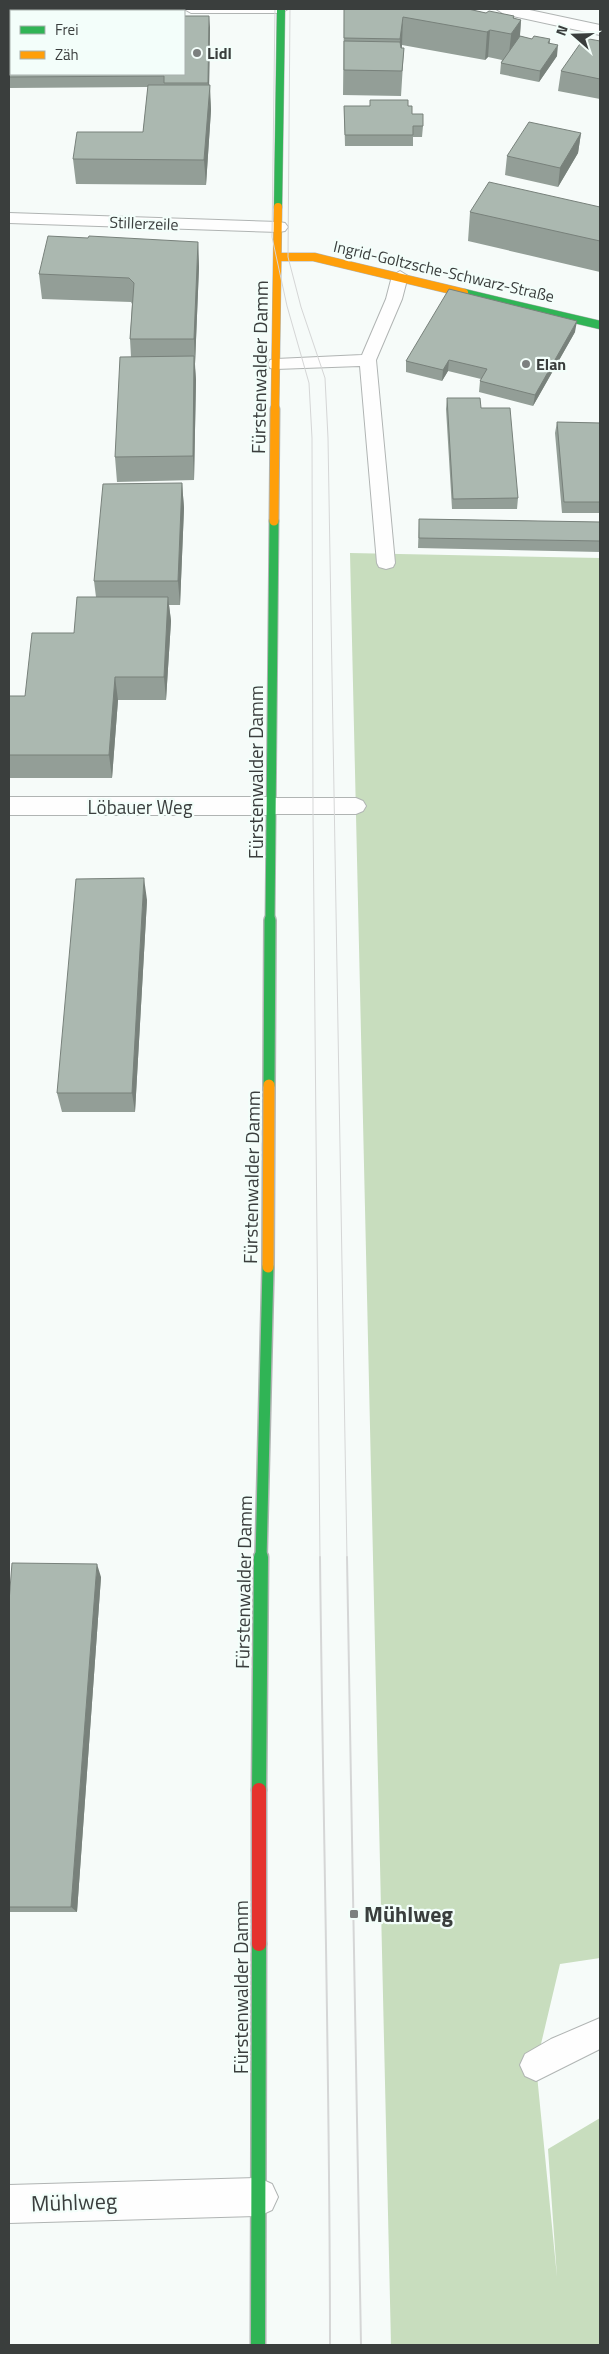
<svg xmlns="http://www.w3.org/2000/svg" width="609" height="2354" viewBox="0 0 609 2354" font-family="'Titillium Web',sans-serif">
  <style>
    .forest { fill: #c8ddbe }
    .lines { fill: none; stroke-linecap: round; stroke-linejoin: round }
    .lane-casing { stroke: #b0b4b3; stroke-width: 2 }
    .street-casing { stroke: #b0b4b3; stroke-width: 2 }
    .fast-far3-casing { stroke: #b0b4b3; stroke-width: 9 }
    .fast-far2-casing { stroke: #b0b4b3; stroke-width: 11 }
    .fast-far1-casing { stroke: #b0b4b3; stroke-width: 14 }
    .fast-casing { stroke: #b0b4b3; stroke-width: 17 }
    .slow-far2-casing { stroke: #b0b4b3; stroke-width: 9 }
    .slow-far1-casing { stroke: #b0b4b3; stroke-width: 11 }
    .slow-casing { stroke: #b0b4b3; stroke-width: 14 }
    .jam-casing { stroke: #b0b4b3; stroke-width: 17 }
    .lane { fill: #fefefe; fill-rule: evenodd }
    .street { fill: #fefefe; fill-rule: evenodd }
    .fast-far3 { stroke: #30b455; stroke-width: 8 }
    .fast-far2 { stroke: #30b455; stroke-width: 9 }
    .fast-far1 { stroke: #30b455; stroke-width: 11 }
    .fast { stroke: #30b455; stroke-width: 14 }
    .slow-far2 { stroke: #ff9f0a; stroke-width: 8 }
    .slow-far1 { stroke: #ff9f0a; stroke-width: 9 }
    .slow { stroke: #ff9f0a; stroke-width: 11 }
    .jam { stroke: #e5322d; stroke-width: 14 }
    .tram-far1 { stroke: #d5d6d6; stroke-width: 1 }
    .tram { stroke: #d5d6d6; stroke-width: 2 }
    .wall { fill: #939e97 }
    .shaded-wall { fill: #78817b }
    .building { fill: #abb8b0; stroke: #78817b }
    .poi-dot { fill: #7c807f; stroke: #f3fefa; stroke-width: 2 }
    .labels { text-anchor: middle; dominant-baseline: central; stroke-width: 4.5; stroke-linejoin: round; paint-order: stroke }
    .far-poi-label { font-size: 16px; font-weight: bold; fill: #3a3e3d; stroke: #f3fefa; text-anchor: start }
    .far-street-label { font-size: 16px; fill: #3a3e3d; stroke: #f3fefa }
    .street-label { font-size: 19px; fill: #3a3e3d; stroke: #f3fefa }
    .near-poi-label { font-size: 22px; font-weight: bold; fill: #3a3e3d; stroke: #f3fefa; text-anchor: start }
    .near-street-label { font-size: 22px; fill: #3a3e3d; stroke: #f3fefa }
  </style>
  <rect width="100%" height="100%" fill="#f6fbf9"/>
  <path class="forest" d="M350,553L600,558V1958L560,1964L536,2065L557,2277L548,2149L600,2118V2345H391Z"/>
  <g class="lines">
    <defs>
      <path id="lane" d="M184,9H288L281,13H191Z
        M400,271L408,276L402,299L376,360L395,563L393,567L386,569L379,567L377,563L360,366L276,369L270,368L268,364L270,360L276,359L362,355L386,299L392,276Z
        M272,798H356L363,801L366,806L363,811L356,814H272L265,811L262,806L265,801Z
        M600,2018V2049L536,2081L525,2076L520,2065L525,2054L551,2039Z"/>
      <path id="street" d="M496,9H525L600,25V35L504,14Z
        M9,213L279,222L285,223L288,227L285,231L279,232L9,223Z
        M9,797H272L280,800L284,806L280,812L272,815H9Z
        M259,2178L272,2184L278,2197L272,2210L259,2216L9,2223V2185Z"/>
      <path id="fast-far3" d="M278,207L281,9
        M464,293L600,325"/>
      <path id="fast-far2" d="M270,921L274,521"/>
      <path id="fast-far1" d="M269,1085L270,920
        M261,1559L268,1267"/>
      <path id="fast" d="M259,1790L261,1557
        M258,2345L259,1944"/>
      <path id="slow-far2" d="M278,257H314L464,293
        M275,410L278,207"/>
      <path id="slow-far1" d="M274,521L275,409"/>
      <path id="slow" d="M268,1267L269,1085"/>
      <path id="jam" d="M259,1790V1944"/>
    </defs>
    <use href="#lane" class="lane-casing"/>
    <use href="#street" class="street-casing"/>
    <use href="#fast-far3" class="fast-far3-casing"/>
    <use href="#fast-far2" class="fast-far2-casing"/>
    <use href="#fast-far1" class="fast-far1-casing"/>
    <use href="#fast" class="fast-casing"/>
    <use href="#slow-far2" class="slow-far2-casing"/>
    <use href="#slow-far1" class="slow-far1-casing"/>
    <use href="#slow" class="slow-casing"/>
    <use href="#jam" class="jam-casing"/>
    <use href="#lane" class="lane"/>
    <use href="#street" class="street"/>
    <use href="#fast-far3" class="fast-far3"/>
    <use href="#fast-far2" class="fast-far2"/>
    <use href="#fast-far1" class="fast-far1"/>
    <use href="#fast" class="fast"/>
    <use href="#slow-far2" class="slow-far2"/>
    <use href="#slow-far1" class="slow-far1"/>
    <use href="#slow" class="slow"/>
    <use href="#jam" class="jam"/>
    <path class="tram-far1" d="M275,9L272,237L287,306L309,383L312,438L313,812L320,1559
      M290,9L288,257L301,307L325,378L328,438L347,1559"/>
    <path class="tram" d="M320,1557C323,1820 330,2082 330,2345
      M347,1557L361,2345"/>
  </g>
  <path class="wall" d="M9,9H81V11H11V74L210,27L209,85L211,110L206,185L76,184L73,159L143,132L148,87L9,88Z
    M344,9H468L486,13L514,16L513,19L521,20L520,36L532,39H550V43L557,56L539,82L500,74L501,63L502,60L488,57L485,60L402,45V48H404L401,96L343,95Z
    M600,41V99L558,91L561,71Z
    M344,106H408L412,114L423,126L422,137H413V146H345Z
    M581,133L578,153L558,187L505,175L507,156Z
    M600,207V272L468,241L470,212Z
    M198,242L199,267L195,364L196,380L194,480L117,482L115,457L131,357L130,339L132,304L131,302L42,299L39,274Z
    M575,332L533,406L479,392L480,381L481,379L448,371L442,381L406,372V361Z
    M447,398L481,408L518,498L517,509H452L446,409Z
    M557,422L600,423V513H562L555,433Z
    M182,483L184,508L180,605H169L171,621L166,700H118L112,778H9V696H25L74,633L96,597L94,581Z
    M419,519L600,522V552L418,548Z
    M147,900L135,1112H62L57,1093Z
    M101,1577L77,1912H9V1602Z"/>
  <path class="shaded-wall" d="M209,16L210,27L209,94L208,83Z
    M514,16L512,33L521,20L519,47L508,62L513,18Z
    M403,17L402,45L399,66L400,39Z
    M490,30L488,57L485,60L487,32Z
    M558,45L557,56L539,82L540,71Z
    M210,85L211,110L206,185L204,160Z
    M581,133L578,153L558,187L560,168Z
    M198,242L199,267L195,364L194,339Z
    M9,249L10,258L9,263Z
    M577,321L575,332L533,406L535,395Z
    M194,356L196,380L194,480L193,456Z
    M449,360L448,371L442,381L443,370Z
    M182,483L184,508L180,605L178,581Z
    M168,597L171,621L166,700L164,677Z
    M115,677L118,700L112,778L109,755Z
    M144,878L147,900L135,1112L132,1093Z
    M97,1564L101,1577L77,1912L71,1907Z"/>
  <path class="building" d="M9,9H80V11H11V74H184V16H209L208,83H164V76L9,77Z
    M344,9H468L486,13L489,11L514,16L513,18L521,20L511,34L490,30L487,32L403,17L400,39L344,38Z
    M520,36L532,39L534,36L550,39L548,43L558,45L540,71L501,63Z
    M584,38L600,41V79L561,71Z
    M344,41L400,42L401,48H404L402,71L344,70Z
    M148,85H210L204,160L73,159L77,132H143Z
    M370,100H408V106H412V114H423V126H413V135H345L344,106H370Z
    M529,122L581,133L560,168L507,156Z
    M489,182L600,207V241L470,212Z
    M48,236L88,238L89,236L198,242L194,339H130L134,283L129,278L39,274Z
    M449,289L577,321L535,395L480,381L487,369L449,360L443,370L406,361Z
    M194,356L193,456L115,457L120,357Z
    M447,398H480L481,408H510L518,498L453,499Z
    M557,422L600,423V502H564Z
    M182,483L178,581H94L103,484Z
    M419,519L600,522V541L419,538Z
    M77,597H168L164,677H115L109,755H9V696H25L32,633H74Z
    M144,878L132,1093H57L76,879Z
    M12,1563L97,1564L71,1907H9V1602Z"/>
  <g class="poi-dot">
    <circle cx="197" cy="53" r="5"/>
    <circle cx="526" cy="364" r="5"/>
    <rect x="349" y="1909" width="10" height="10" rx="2.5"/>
  </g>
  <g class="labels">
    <g class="far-poi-label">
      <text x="207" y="53">Lidl</text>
      <text x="536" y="364">Elan</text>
    </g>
    <g class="far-street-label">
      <text transform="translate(144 223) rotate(2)">Stillerzeile</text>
      <text transform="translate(444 271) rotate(13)">Ingrid-Goltzsche-Schwarz-Straße</text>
    </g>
    <g class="street-label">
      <text transform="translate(259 367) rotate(-89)">Fürstenwalder Damm</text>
      <text transform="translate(255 772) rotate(-90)">Fürstenwalder Damm</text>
      <text x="140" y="806">Löbauer Weg</text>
      <text transform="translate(251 1177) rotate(-89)">Fürstenwalder Damm</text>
      <text transform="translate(243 1582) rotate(-89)">Fürstenwalder Damm</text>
      <text transform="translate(240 1987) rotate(-90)">Fürstenwalder Damm</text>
    </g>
    <g class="near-poi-label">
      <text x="364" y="1914">Mühlweg</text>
    </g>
    <g class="near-street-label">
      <text transform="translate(74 2202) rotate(-2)">Mühlweg</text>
    </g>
  </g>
  <rect width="609" height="2354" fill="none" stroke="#3a3e3d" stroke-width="20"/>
  <rect x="10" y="10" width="175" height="65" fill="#f3fefa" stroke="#a9b1ae"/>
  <rect x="20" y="26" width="25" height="8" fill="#30b455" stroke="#a9b1ae"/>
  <text x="55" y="35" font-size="15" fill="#3a3e3d">Frei</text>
  <rect x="20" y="51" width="25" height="8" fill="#ff9f0a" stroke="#a9b1ae"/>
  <text x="55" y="60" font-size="15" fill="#3a3e3d">Zäh</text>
  <g transform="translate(574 35) rotate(290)" stroke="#f3fefa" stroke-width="4" paint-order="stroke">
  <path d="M0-4L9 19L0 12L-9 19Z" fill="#3a3e3d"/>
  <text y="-8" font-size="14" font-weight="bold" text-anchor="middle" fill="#3a3e3d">N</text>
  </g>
</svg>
